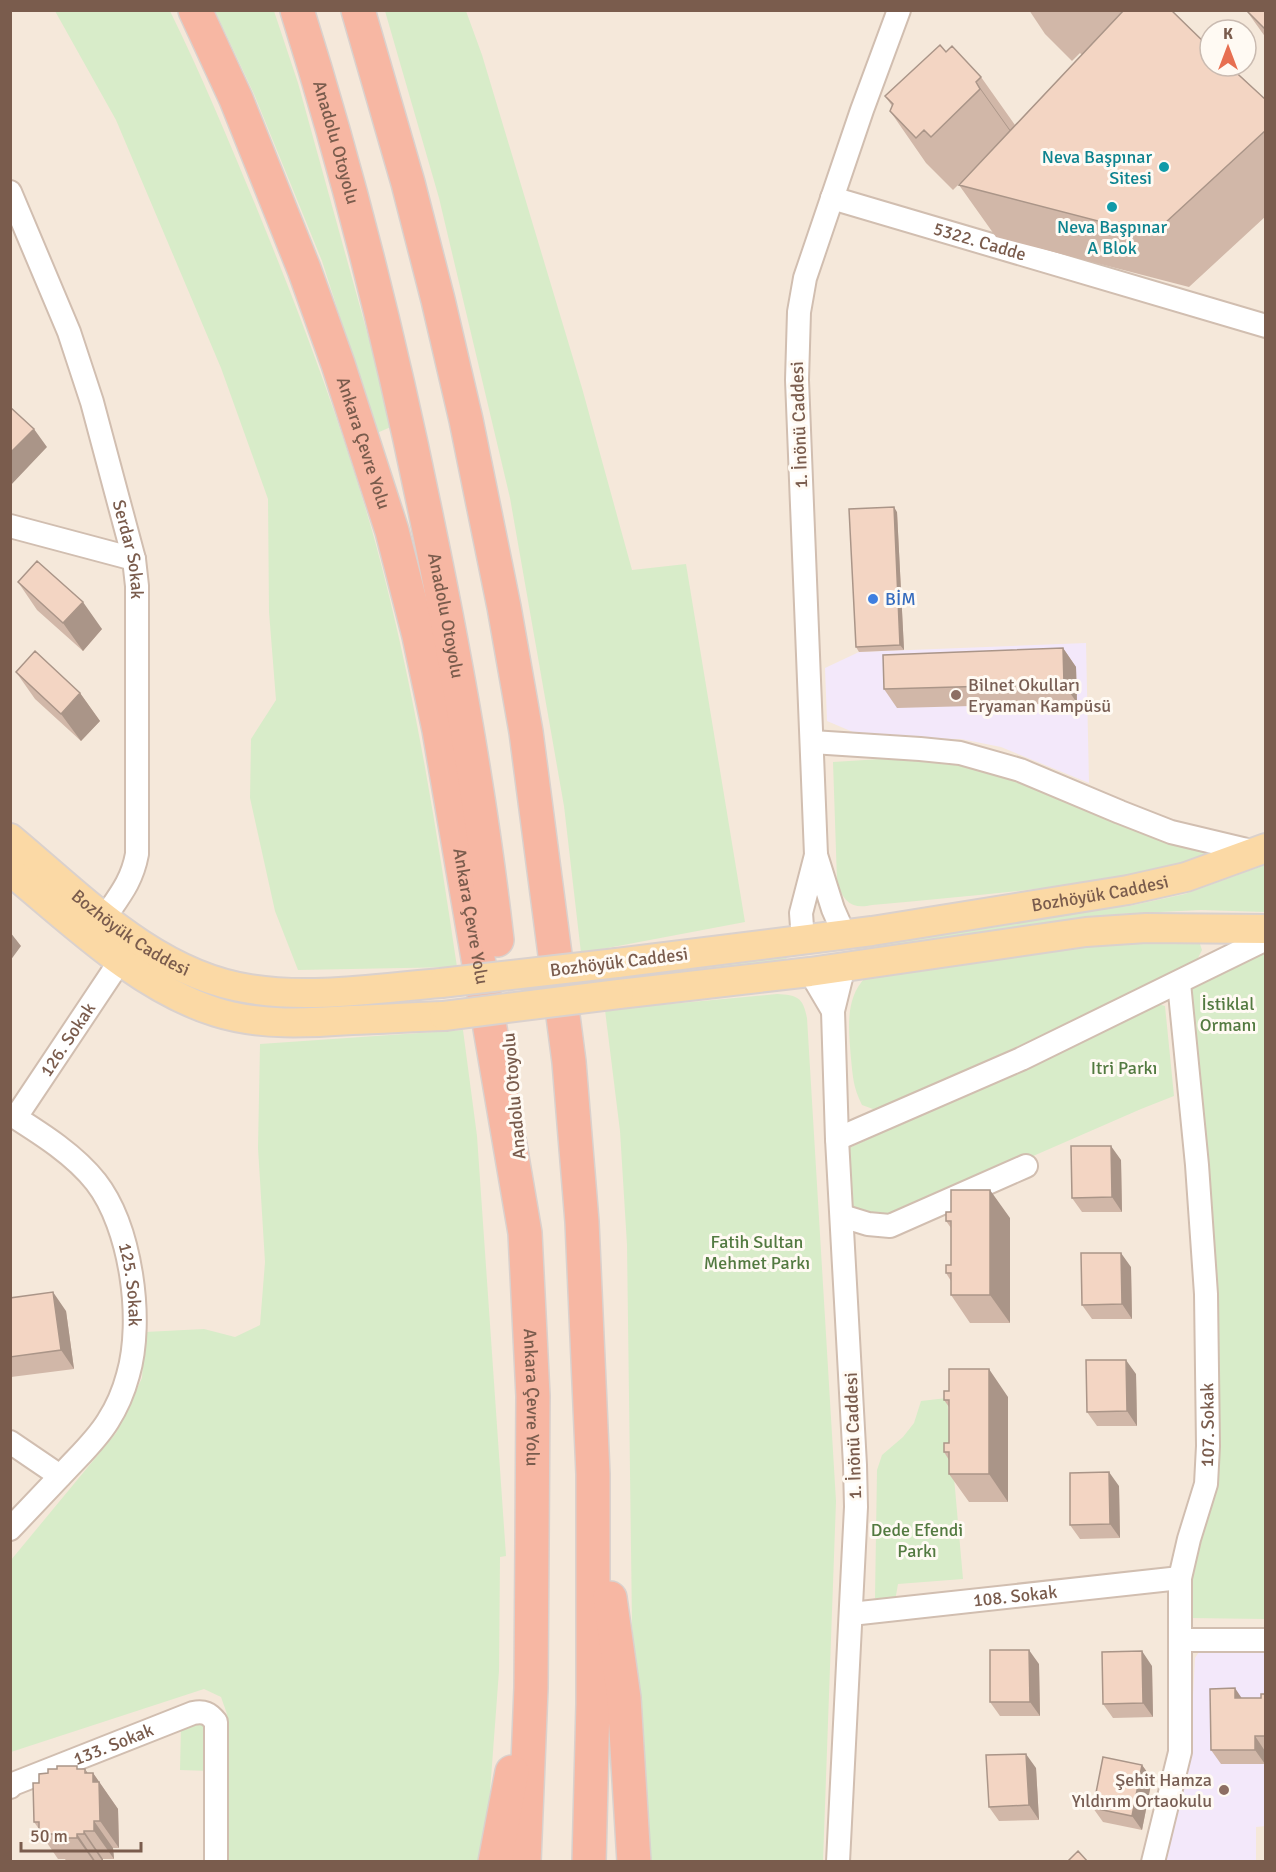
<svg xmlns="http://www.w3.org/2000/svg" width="1276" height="1872" viewBox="0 0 1276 1872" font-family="Signika,sans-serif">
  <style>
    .residential { fill: #f5e8da; fill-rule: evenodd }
    .education { fill: #f3e8fa }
    .green { fill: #d8ecc9 }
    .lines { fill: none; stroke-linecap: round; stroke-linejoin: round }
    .minor-casing { stroke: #d1beb0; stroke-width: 26 }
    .major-casing { stroke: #dad1cd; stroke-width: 32 }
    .highway-casing { stroke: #dad1cd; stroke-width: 36 }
    .minor { stroke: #fff; stroke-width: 22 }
    .major { stroke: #fbd9a5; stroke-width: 28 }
    .highway { stroke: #f7b7a3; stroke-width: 33 }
    .major-bridge-casing { stroke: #dad1cd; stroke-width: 32; stroke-linecap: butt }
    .major-bridge { stroke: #fbd9a5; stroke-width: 28 }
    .wall { fill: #d1b7a8 }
    .shaded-wall { fill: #aa9588 }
    .building { fill: #f3d5c3; stroke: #aa9588; stroke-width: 1.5 }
    .culture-dot { fill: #0f9aa8; stroke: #fffaf3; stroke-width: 2 }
    .shop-dot { fill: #3f7fe0; stroke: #fffaf3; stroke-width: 2 }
    .education-dot { fill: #8d6e63; stroke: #fffaf3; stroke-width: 2 }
    .labels { text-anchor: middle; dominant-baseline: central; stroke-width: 6; stroke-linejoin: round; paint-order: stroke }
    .street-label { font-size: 18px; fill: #7a5c4d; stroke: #fffaf3 }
    .culture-label { font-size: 18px; fill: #0d838f; stroke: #fffaf3; text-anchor: end }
    .shop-label { font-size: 18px; fill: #366cbe; stroke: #fffaf3; text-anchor: start }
    .education-label { font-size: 18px; fill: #785e54; stroke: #fffaf3; text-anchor: start }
    .park-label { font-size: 18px; fill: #537a41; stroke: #fffaf3 }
  </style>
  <rect width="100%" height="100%" fill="#fdf6ec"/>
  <path class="residential" d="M11,11H1265V1861H11ZM1210,30H1246V66H1210Z"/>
  <path class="education" d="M1086,643L1089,783L1001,747L961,739L899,738L860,735L827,721L825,668L859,652Z
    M1265,1648L1266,1826L1256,1827V1861L1166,1862L1190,1753L1195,1658L1199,1652L1205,1649Z"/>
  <path class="green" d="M55,11H170C201,74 228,139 255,204C300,314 343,427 375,541C413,681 436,824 457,967L298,970L275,911L250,798L251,739L276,700L269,612L268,499L221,368L116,120Z
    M215,11H274L298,83L393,426L377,433L322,261L254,94Z
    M385,11H466L482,55L582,388L632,570L686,564L745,922L581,953L564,806L510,498L439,198Z
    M881,759L930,761L981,769L1222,853C1189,862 1157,870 1123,876C1040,891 956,897 872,905C852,910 842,901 837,881L833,762Z
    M1265,865V912L1201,910L1119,914L915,941L855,953L853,938L985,921L1129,906L1185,894Z
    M1199,941L1202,950L1198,958L1167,979L884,1107L873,1109L862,1105C853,1087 853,1077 851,1059C849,1032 844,998 866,977L1068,943Z
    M785,947L787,962L611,983V973Z
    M1265,953V1619L1189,1618L1191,1551L1211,1483L1188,991Z
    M777,994C797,995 803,997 807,1018L836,1501L823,1861H645L632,1624L627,1245L620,1131L605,1010Z
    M1158,1004L1165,1006L1174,1096L1141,1109L882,1222L851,1208L847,1149Z
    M463,1030L477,1136L506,1556L500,1557L499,1671L487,1832L482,1861H227V1714L221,1697L204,1689L11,1752V1560L116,1433L142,1378L145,1332L204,1329L235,1337L260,1325L265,1262L258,1148L260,1044Z
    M947,1398L963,1579L898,1584L895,1601L885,1603L875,1598L877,1470L882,1455L903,1437L914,1423L921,1401Z
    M181,1724L211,1725L210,1771L180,1770Z"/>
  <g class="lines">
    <defs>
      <g id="minor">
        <path id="s1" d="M10,192L69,332L92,402L134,559L137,586V854C132,881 120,895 105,917"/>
        <path id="s2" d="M832,198L1266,326"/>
        <path d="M10,526L134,559"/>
        <path d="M812,742L920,749L960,753L1020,770L1120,812L1171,832L1255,852"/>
        <path d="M816,855L797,380L799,312L805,278L862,110L899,10"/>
        <path d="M803,941L801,913L816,855L833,909L844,934"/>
        <path d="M810,972L833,1011"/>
        <path id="s3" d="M10,1114C40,1133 74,1154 96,1182C131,1227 144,1320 128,1375C124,1390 117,1407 108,1421C97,1439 81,1454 67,1469C48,1489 29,1509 10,1529"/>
        <path id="s4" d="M16,1117L120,961"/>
        <path d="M837,1139L1021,1059L1266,939"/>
        <path d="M842,1216L868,1224L890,1226L1026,1166"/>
        <path d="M10,1442L60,1476"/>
        <path id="s5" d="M851,1614L1180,1578"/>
        <path d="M1181,1640H1266"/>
        <path id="s6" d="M10,1787L13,1784L193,1713C204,1711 209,1713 216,1722V1862"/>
        <path d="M838,1862L856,1507L855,1465L837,1139L833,1011L844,966"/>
        <path id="s7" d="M1153,1862L1180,1752V1578L1189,1539L1206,1484L1208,1446L1206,1294L1197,1165L1179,983"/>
      </g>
      <g id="major">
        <path id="s8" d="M10,838C81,897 155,975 250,989C311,999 379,988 441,983"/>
        <path d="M10,871C72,922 139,988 216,1012C260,1026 308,1023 352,1020C383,1019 413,1017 444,1016"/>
        <path id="s9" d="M617,963L872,931L1128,890L1186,877L1266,848"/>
        <path d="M619,994L810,972L1086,932L1146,928L1266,929"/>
      </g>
      <g id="highway">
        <path id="s10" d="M195,10L236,99L304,269L338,364L392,531L419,636L439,730L525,1233L533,1396L531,1688L524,1862"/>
        <path id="s11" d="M297,10C350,178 392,348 427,520C456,659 481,799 497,940"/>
        <path d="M358,10L408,183L438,300L466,420L504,607L526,732L569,1062L582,1222L593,1474V1704L589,1862"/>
        <path d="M610,1598L624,1698L634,1862"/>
        <path d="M495,1862L512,1772"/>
      </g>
    </defs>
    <use href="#minor" class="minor-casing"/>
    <use href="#major" class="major-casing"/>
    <use href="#highway" class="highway-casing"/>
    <use href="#minor" class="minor"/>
    <use href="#major" class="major"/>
    <use href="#highway" class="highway"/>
    <defs>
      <path id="major-bridge" d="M441,983L617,963
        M444,1016L619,994"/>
    </defs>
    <use href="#major-bridge" class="major-bridge-casing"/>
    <use href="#major-bridge" class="major-bridge"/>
  </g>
  <path class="wall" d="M1029,10H1171L1266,100V216L1189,287L996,237L959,185L961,182L953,190L926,163L890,111L892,106L885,96L946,52L981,77L1015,125L1082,55L1080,53L1072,61L1045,34Z
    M1246,10H1266V38Z
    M897,512L904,650L859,652L856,647Z
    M18,582L102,629L83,651L37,610Z
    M1063,648L1076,667L1077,703L897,708L884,689Z
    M16,672L80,693L100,721L81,741L35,699Z
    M1121,1160L1122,1212H1082L1072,1198Z
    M1010,1218V1323H970L951,1295V1281L946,1273L951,1265V1228L946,1221Z
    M1131,1267L1132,1319H1092L1082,1305Z
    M10,1298L66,1311L74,1369L11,1377L10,1376Z
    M1136,1374L1137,1426H1097L1087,1412Z
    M1008,1397V1502H969L949,1474V1460L944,1452L949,1443V1407L944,1400Z
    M1119,1486L1120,1538L1080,1539L1070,1525Z
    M1039,1664L1040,1716H1000L990,1702Z
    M1152,1666L1153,1717L1113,1718L1103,1704Z
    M1266,1694L1265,1764H1221L1211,1750L1242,1698H1261Z
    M1142,1765L1152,1779L1142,1830L1103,1822L1093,1808Z
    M1036,1768L1039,1820L999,1821L989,1807Z
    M79,1769L87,1773H93L118,1809L119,1848H113L114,1859H103V1862H67L65,1859H58L39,1831V1829L34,1822L39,1783Z"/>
  <path class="shaded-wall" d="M976,82L1013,134L1017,141L980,89Z
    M34,429L47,447L10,486V453Z
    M894,507L897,512L904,650L900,645Z
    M83,602L102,629L83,651L63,623Z
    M1063,648L1076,667L1077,703L1064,684Z
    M80,693L100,721L81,741L61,714Z
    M10,932L21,946L10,961Z
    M1111,1146L1121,1160L1122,1212L1112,1197Z
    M990,1190L1010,1218V1323L990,1295Z
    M1121,1253L1131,1267L1132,1319L1122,1304Z
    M53,1292L66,1311L74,1369L61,1350Z
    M1126,1360L1136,1374L1137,1426L1127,1411Z
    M989,1369L1008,1397V1502L989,1474Z
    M1109,1472L1119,1486L1120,1538L1110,1524Z
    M1029,1650L1039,1664L1040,1716L1030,1702Z
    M1142,1651L1152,1666L1153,1717L1143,1703Z
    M1235,1688L1245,1703L1235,1698Z
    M1255,1736L1265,1751V1764L1255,1750Z
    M1026,1754L1036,1768L1039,1820L1029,1805Z
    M1142,1765L1152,1779L1142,1830L1132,1816Z
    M85,1769L99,1790L93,1782V1773L118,1809L119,1848L100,1821Z
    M94,1821L113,1848L114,1859L94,1831Z
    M84,1831L103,1859V1862L84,1834Z
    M77,1834L96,1862H94L77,1838Z"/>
  <path class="building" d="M1124,10H1171L1210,48V66H1229L1266,100V130L1152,235L959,185Z
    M1246,10H1266V30Z
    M940,45L946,52L952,46L981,77L976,82L980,89L931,137L924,130L916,138L890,111L893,104L885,96Z
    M10,407L34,429L10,453Z
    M894,507L900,645L856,647L849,509Z
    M37,561L83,602L63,623L18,582Z
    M1063,648L1064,684L884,689L883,655Z
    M35,651L80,693L61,714L16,672Z
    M1071,1146H1111L1112,1197L1072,1198Z
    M951,1190H990V1295H951V1273H946V1265H951V1221H946V1212H951Z
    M1081,1253H1121L1122,1304L1082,1305Z
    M53,1292L61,1350L10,1357V1298Z
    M1086,1360H1126L1127,1411L1087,1412Z
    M949,1369H989V1474H949V1452H944V1443H949V1400H944V1391H949Z
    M1109,1472L1110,1524L1070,1525V1473Z
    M990,1650H1029L1030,1702H990Z
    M1142,1651L1143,1703L1103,1704L1102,1652Z
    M1235,1688V1698H1261V1694H1266V1736H1255V1750H1211L1210,1689Z
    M1026,1754L1029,1805L989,1807L986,1755Z
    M1103,1757L1142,1765L1132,1816L1093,1808Z
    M57,1766H77V1769H85V1773H93V1782H99L100,1821H94V1831H84V1834H77V1838H56V1834H48V1831H39V1822H34L33,1783H39V1774L48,1773V1769H57Z
    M1078,1851L1088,1862H1067Z"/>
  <g class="culture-dot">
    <circle cx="1164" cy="167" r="6"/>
    <circle cx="1112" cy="207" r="6"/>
  </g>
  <circle class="shop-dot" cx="873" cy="599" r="6"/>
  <g class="education-dot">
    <circle cx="956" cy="695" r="6"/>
    <circle cx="1224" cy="1790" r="6"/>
  </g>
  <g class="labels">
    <g class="street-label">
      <text stroke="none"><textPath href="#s11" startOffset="138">Anadolu Otoyolu</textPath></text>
      <text stroke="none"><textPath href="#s2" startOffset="154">5322. Cadde</textPath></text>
      <text transform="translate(799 425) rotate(-92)">1. İnönü Caddesi</text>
      <text stroke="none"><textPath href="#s10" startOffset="465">Ankara Çevre Yolu</textPath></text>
      <text stroke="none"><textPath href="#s1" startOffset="378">Serdar Sokak</textPath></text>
      <text stroke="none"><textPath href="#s11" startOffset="624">Anadolu Otoyolu</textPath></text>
      <text stroke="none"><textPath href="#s9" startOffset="488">Bozhöyük Caddesi</textPath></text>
      <text stroke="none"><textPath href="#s10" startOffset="951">Ankara Çevre Yolu</textPath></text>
      <text stroke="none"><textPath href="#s8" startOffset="154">Bozhöyük Caddesi</textPath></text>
      <text transform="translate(619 962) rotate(-7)">Bozhöyük Caddesi</text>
      <text stroke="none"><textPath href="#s4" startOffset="93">126. Sokak</textPath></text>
      <text transform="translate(514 1096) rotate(-95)">Anadolu Otoyolu</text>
      <text stroke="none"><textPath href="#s3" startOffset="220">125. Sokak</textPath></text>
      <text stroke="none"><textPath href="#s10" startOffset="1437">Ankara Çevre Yolu</textPath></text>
      <text stroke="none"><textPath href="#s7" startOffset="444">107. Sokak</textPath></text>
      <text transform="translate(853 1436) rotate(-92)">1. İnönü Caddesi</text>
      <text stroke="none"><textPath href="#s5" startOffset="165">108. Sokak</textPath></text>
      <text stroke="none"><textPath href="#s6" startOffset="112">133. Sokak</textPath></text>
    </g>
    <g class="culture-label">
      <text x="1152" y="157">Neva Başpınar<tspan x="1152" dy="21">Sitesi</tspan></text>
      <text x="1112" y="227" text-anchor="middle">Neva Başpınar<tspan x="1112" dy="21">A Blok</tspan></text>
    </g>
    <g class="shop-label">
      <text x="885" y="599">BİM</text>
    </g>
    <g class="education-label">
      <text x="968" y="685">Bilnet Okulları<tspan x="968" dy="21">Eryaman Kampüsü</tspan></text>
      <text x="1212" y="1780" text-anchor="end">Şehit Hamza<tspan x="1212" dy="21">Yıldırım Ortaokulu</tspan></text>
    </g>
    <g class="park-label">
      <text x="1228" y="1004">İstiklal<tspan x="1228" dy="21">Ormanı</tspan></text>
      <text x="1124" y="1068">Itri Parkı</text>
      <text x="757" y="1242">Fatih Sultan<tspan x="757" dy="21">Mehmet Parkı</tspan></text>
      <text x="917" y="1530">Dede Efendi<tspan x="917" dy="21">Parkı</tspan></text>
    </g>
  </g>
  <rect width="1276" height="1872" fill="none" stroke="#7a5c4d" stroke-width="24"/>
  <g transform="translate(1228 48)"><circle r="28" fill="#fffaf3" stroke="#cabbb1" stroke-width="1.5"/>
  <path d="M0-4.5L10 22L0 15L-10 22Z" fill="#e76f51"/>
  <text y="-9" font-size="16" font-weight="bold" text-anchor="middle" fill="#7a5c4d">K</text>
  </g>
  <path d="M21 1842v9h120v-9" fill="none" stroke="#7a5c4d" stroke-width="3"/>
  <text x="30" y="1842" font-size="18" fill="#7a5c4d" stroke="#fffaf3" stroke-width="4.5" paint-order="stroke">50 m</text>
</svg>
